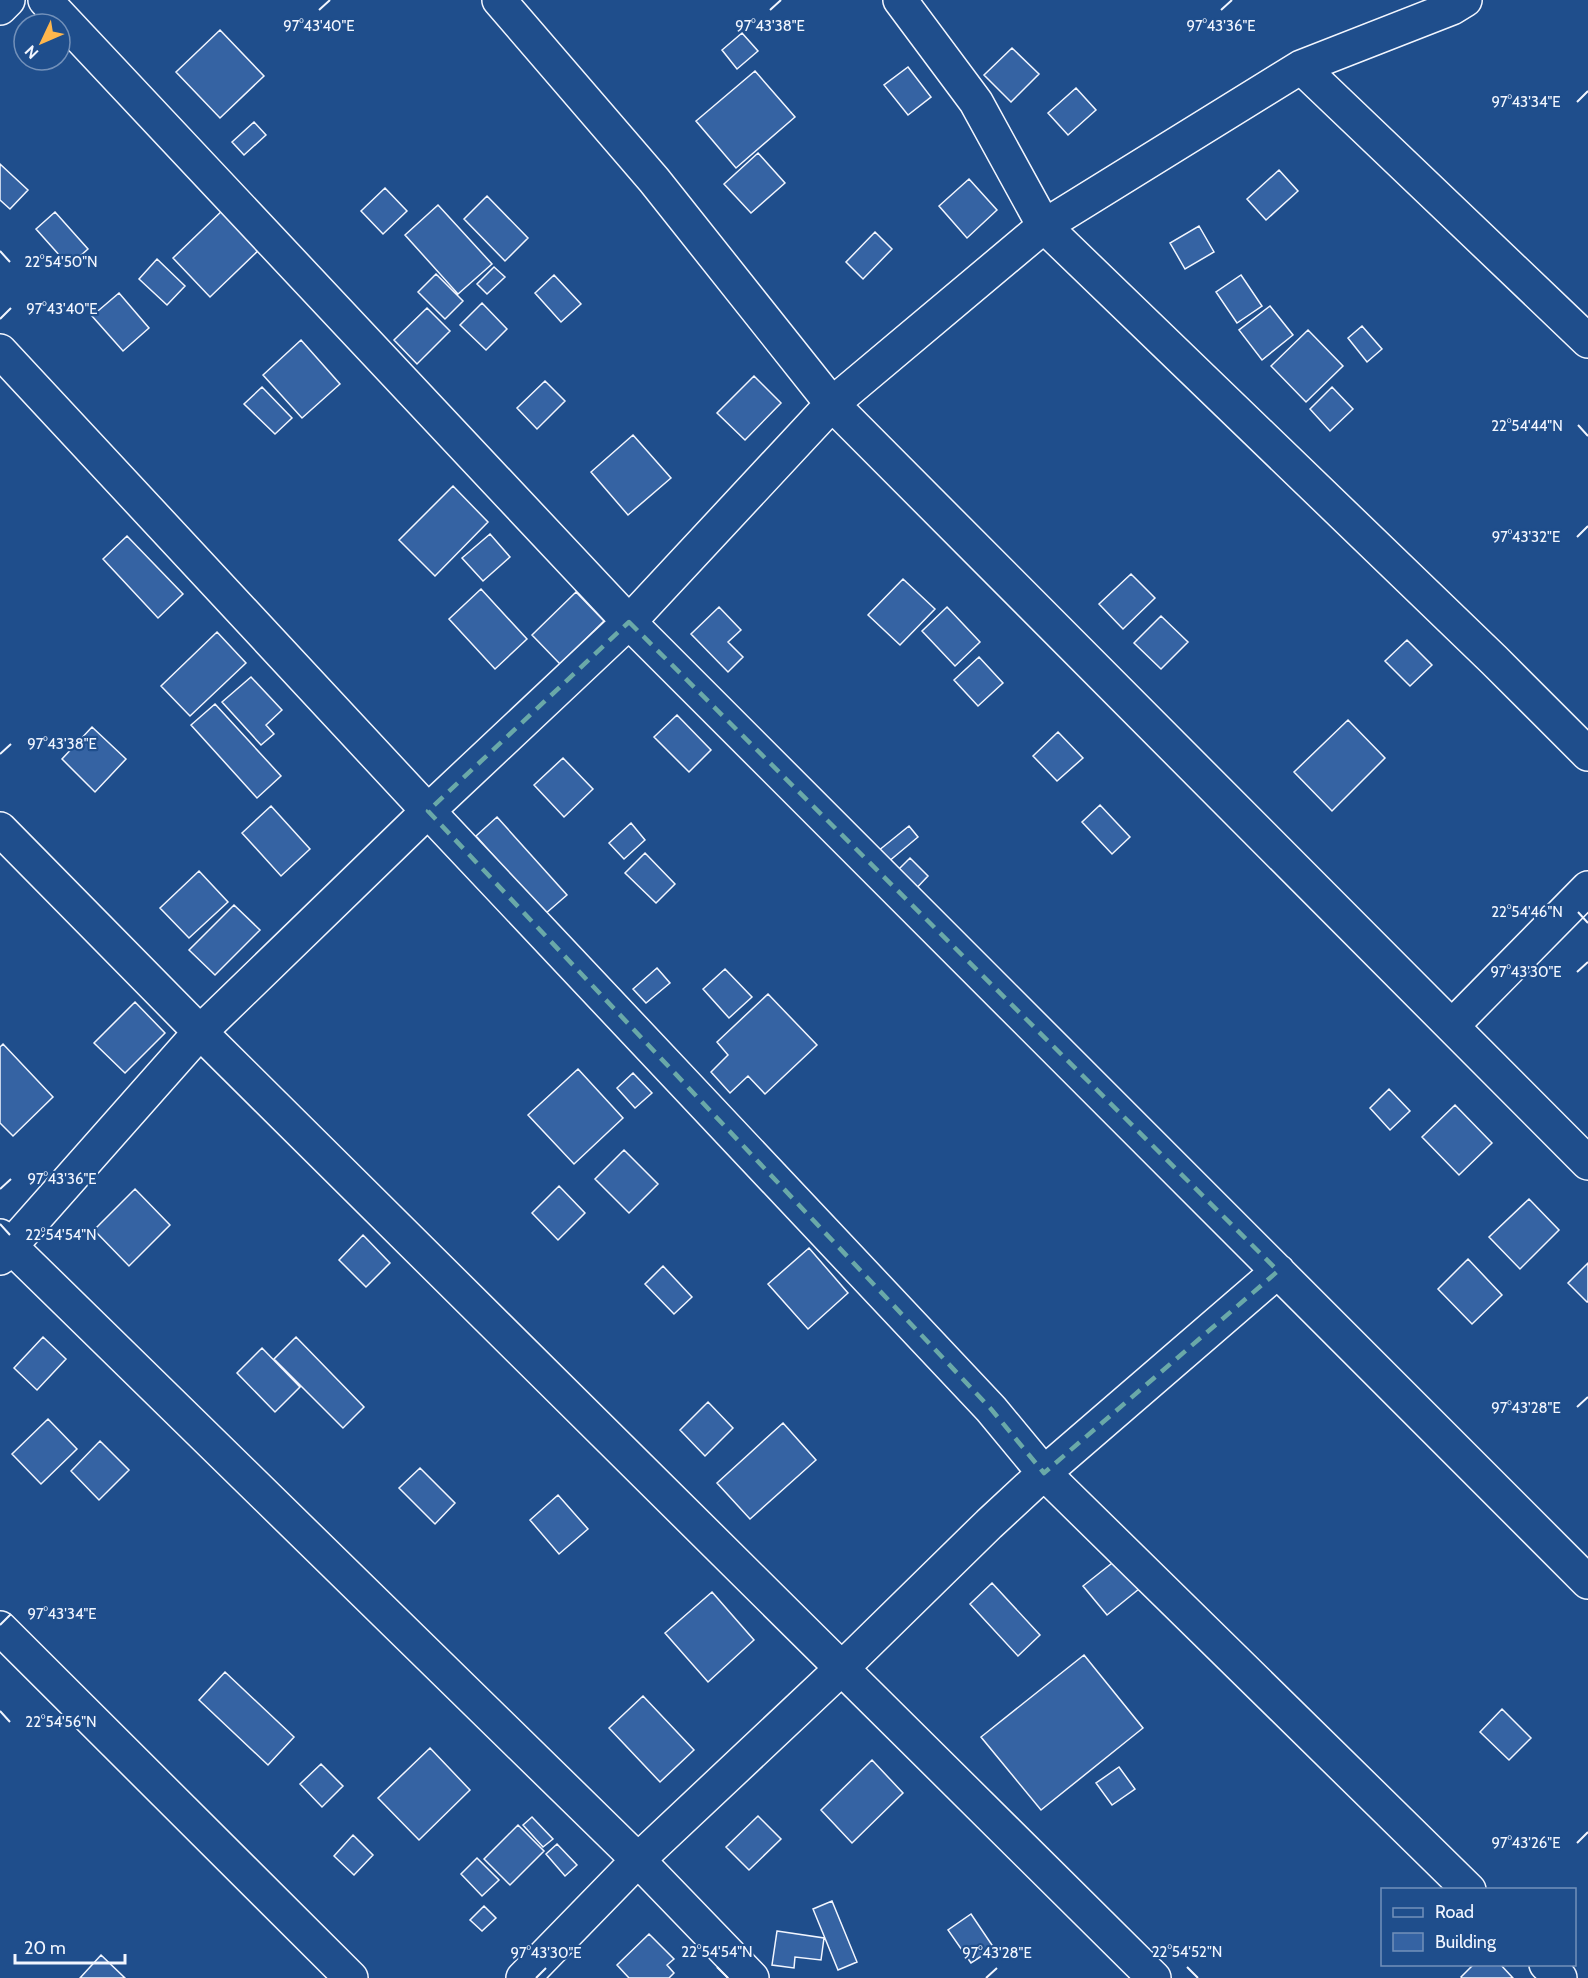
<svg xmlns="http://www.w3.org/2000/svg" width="1588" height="1978" viewBox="0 0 1588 1978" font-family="Cabin,sans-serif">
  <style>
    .building { fill: #3563a3; stroke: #f2f6ff; stroke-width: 1.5 }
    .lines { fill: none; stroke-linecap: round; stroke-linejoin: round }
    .minor-casing { stroke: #f2f6ff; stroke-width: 36 }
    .minor { stroke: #1f4e8c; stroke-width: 33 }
    .marked { fill: none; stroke: #6aa9a8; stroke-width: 4.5; stroke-dasharray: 12 8; stroke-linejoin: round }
    .ticks { fill: none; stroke: #f2f6ff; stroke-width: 2 }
    .ticks-label { font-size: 15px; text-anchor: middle; fill: #f2f6ff; stroke: #1f4e8c; stroke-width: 4.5; stroke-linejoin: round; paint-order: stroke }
  </style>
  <rect width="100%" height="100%" fill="#1f4e8c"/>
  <path class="building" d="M220,30L264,76L220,118L176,72Z
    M742,33L758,51L737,69L722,50Z
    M1012,48L1039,74L1011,102L984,75Z
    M908,67L931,97L908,115L884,85Z
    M755,71L795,117L736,168L696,121Z
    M1076,88L1096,110L1068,135L1048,113Z
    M254,122L266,135L244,155L232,142Z
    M758,153L785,183L751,213L724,184Z
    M0,164L28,190L10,209L0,200Z
    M1279,170L1298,191L1266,220L1247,199Z
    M969,179L997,210L967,238L939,206Z
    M385,188L407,211L383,234L361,211Z
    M487,196L528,238L505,261L464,219Z
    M438,205L492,264L458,294L405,235Z
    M227,206L264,245L210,297L173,258Z
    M55,212L88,249L69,266L36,229Z
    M1199,226L1214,252L1185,269L1170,243Z
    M875,232L892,249L863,279L846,262Z
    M157,259L185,286L167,305L139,279Z
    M494,267L505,277L487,294L477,284Z
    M436,274L463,301L445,319L418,292Z
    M554,275L581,304L561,322L535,293Z
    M1241,275L1262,306L1237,323L1216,292Z
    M119,293L149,328L123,351L92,316Z
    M482,303L507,329L486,350L460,325Z
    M1270,306L1293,335L1262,360L1239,330Z
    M427,308L450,331L417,364L394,340Z
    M1362,326L1382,349L1367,362L1348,338Z
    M1308,330L1343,366L1306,402L1271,366Z
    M301,340L340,384L302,418L263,375Z
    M754,376L781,403L745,440L717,413Z
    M545,381L565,401L537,429L517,408Z
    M262,387L292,418L275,434L244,404Z
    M1332,387L1353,409L1330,431L1310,409Z
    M633,435L671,478L628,515L591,472Z
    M453,486L488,522L435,576L399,540Z
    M490,534L510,557L483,581L462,558Z
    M127,536L183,594L158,618L103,559Z
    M1131,574L1155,598L1123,629L1099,604Z
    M903,579L935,609L900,645L868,615Z
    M481,589L527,639L495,669L449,619Z
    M576,592L604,621L560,664L532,635Z
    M719,607L741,630L728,642L743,657L728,672L691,634Z
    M947,607L980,642L955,666L922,631Z
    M1161,616L1188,642L1161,669L1134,643Z
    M217,632L246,663L190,716L161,686Z
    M1407,640L1432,665L1410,686L1385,661Z
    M979,657L1003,683L978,706L954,680Z
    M251,677L282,710L266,725L274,734L261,745L222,702Z
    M215,704L281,776L257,798L191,725Z
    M677,715L711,750L689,772L654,737Z
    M1348,720L1385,758L1332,811L1294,772Z
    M92,727L126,759L95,792L62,759Z
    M1058,732L1083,758L1057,781L1033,756Z
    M563,758L593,789L564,817L534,785Z
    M1100,805L1130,837L1112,854L1082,822Z
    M271,806L310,849L281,876L242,833Z
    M497,817L567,895L545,914L476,836Z
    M631,823L645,840L624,859L609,843Z
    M909,826L918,837L888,862L878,851Z
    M645,853L675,884L656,903L625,873Z
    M910,858L928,876L909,896L890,878Z
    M199,871L228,902L189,938L160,908Z
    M234,905L260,930L215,975L189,950Z
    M657,968L670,983L646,1003L633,989Z
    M725,969L752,997L729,1018L703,989Z
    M768,994L817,1045L765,1094L748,1076L730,1093L711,1072L728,1055L717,1042Z
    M135,1002L165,1033L125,1073L94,1043Z
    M3,1044L53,1097L13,1136L0,1123V1047Z
    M578,1069L623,1118L574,1164L528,1115Z
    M633,1073L652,1093L635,1108L617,1088Z
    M1389,1089L1410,1111L1390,1130L1370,1108Z
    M1455,1105L1492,1143L1459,1175L1422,1137Z
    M624,1150L658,1184L629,1213L595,1179Z
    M559,1186L585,1213L558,1240L532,1213Z
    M135,1189L170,1225L129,1266L94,1230Z
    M1529,1199L1559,1230L1520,1269L1489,1237Z
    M363,1235L390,1263L366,1287L339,1260Z
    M809,1248L848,1293L808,1329L768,1284Z
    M1468,1259L1502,1295L1472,1324L1438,1289Z
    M1588,1263V1302H1587L1568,1283Z
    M663,1266L692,1297L674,1314L645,1284Z
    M43,1337L66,1359L37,1390L14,1368Z
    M296,1337L364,1407L343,1428L274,1359Z
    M262,1348L300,1387L275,1412L237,1373Z
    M708,1402L733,1428L705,1456L680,1430Z
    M48,1419L77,1449L41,1484L12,1454Z
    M783,1423L816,1460L750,1519L717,1483Z
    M100,1441L129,1470L99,1500L71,1471Z
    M420,1468L455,1503L435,1524L399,1488Z
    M558,1495L588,1529L559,1554L530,1520Z
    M1116,1560L1139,1589L1107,1615L1083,1586Z
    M992,1583L1040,1635L1018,1656L970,1604Z
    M712,1592L754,1640L708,1682L665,1633Z
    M1084,1655L1143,1728L1041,1810L981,1737Z
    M225,1672L294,1737L268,1765L199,1700Z
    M643,1696L694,1750L660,1782L609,1728Z
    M1502,1709L1531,1738L1509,1760L1480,1732Z
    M430,1748L470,1790L419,1840L378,1798Z
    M872,1760L903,1793L852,1843L821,1810Z
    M321,1764L343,1786L322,1807L300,1784Z
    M1119,1767L1135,1789L1112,1805L1096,1783Z
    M758,1816L781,1839L749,1870L726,1847Z
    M532,1817L553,1839L543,1847L523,1825Z
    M518,1825L544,1851L510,1885L484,1859Z
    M353,1835L373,1855L354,1875L334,1856Z
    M557,1844L577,1865L565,1876L546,1854Z
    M477,1858L499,1880L482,1896L461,1874Z
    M832,1901L857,1962L838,1970L813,1909Z
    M484,1906L496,1918L482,1931L470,1920Z
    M971,1914L994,1948L971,1963L948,1930Z
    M777,1931L824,1938L821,1960L795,1957L794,1968L772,1965Z
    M649,1934L674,1959L667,1965L674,1973L669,1978H629L617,1965Z
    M101,1955L125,1978H80Z
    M1474,1964H1500L1513,1978H1462L1461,1977Z"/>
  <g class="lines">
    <defs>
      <path id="minor" d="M45,0L629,622L1588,1582
        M499,0L654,180L832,404L1588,1163
        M900,0L976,102L1044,226L1494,660L1588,754
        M0,8L8,0
        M1301,67L1588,341
        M0,351L428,811L991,1409L1044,1473L989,1524L841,1669L638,1860L523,1978
        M0,829L200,1032L1154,1978
        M1452,1026L1588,888
        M0,1236L638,1860L752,1978
        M0,1258L200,1032L428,811L629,622L832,404L1044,226L1301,67L1452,8L1465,0
        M1278,1271L1044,1473L1469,1890
        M0,1628L351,1978
        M1546,1964L1560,1978"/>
    </defs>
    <use href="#minor" class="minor-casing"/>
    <use href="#minor" class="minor"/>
  </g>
  <path class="marked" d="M629,622L1278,1271L1044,1473L991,1409L428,811Z"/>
  <path class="ticks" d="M319,10L330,0M770,10L781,0M1221,10L1232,0M1577,102L1588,91M0,251L10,262M0,319L11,308M1578,425L1588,436M1577,537L1588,526M0,754L11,744M1578,912L1588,923M1577,972L1588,962M0,1189L11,1179M0,1224L10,1235M1577,1407L1588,1397M0,1625L11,1614M0,1711L10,1722M1577,1843L1588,1832M717,1967L728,1978M1187,1967L1198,1978M536,1978L546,1968M986,1978L997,1968"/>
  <g class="ticks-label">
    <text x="319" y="31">97°43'40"E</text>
    <text x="770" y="31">97°43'38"E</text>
    <text x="1221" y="31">97°43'36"E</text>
    <text x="1526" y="107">97°43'34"E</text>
    <text x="61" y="267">22°54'50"N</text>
    <text x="62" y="314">97°43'40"E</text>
    <text x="1527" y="431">22°54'44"N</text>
    <text x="1526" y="542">97°43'32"E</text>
    <text x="62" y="749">97°43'38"E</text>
    <text x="1527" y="917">22°54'46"N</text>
    <text x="1526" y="977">97°43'30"E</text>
    <text x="62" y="1184">97°43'36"E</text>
    <text x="61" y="1240">22°54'54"N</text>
    <text x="1526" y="1413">97°43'28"E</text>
    <text x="62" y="1619">97°43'34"E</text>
    <text x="61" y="1727">22°54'56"N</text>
    <text x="1526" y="1848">97°43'26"E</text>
    <text x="717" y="1957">22°54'54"N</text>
    <text x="1187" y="1957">22°54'52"N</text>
    <text x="546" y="1958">97°43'30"E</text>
    <text x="997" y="1958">97°43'28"E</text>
  </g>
  <rect x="1381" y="1888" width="195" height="78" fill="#1f4e8c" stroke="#7391ba" stroke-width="1.5"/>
  <rect x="1393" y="1908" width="30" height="9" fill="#1f4e8c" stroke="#7391ba" stroke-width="1.5"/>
  <text x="1435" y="1918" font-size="18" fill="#f2f6ff">Road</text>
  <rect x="1393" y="1933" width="30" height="18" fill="#3563a3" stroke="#7391ba" stroke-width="1.5"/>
  <text x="1435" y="1948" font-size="18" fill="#f2f6ff">Building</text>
  <g transform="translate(42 42) rotate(226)"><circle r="28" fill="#1f4e8c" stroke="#7391ba" stroke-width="1.5"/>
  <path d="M0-4.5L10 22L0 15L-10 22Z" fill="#ffb74d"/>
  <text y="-9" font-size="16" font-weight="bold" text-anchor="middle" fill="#f2f6ff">N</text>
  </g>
  <path d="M15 1954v9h110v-9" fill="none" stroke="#f2f6ff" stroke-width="3"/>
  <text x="24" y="1954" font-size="18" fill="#f2f6ff" stroke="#1f4e8c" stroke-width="4.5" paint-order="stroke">20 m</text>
</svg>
